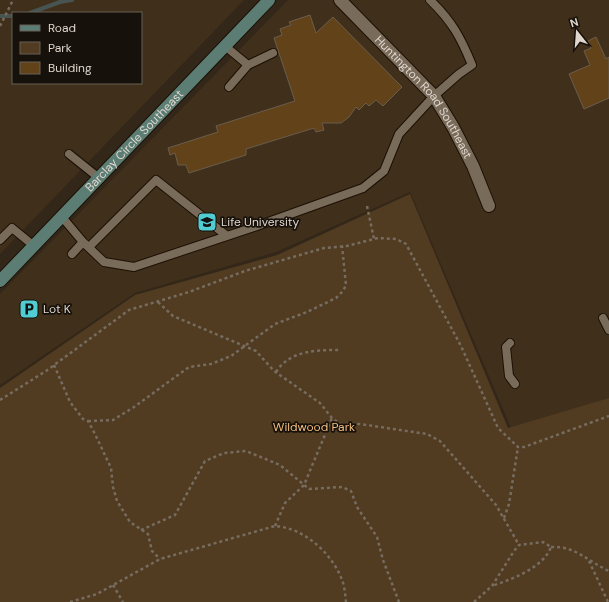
<svg xmlns="http://www.w3.org/2000/svg" width="609" height="602" viewBox="0 0 609 602" font-family="'DM Sans',sans-serif">
  <style>
    .built { fill: #402f1b; fill-rule: evenodd }
    .green { fill: #513b21 }
    .lines { fill: none; stroke-linecap: round; stroke-linejoin: round }
    .stream { stroke: #475452; stroke-width: 4 }
    .building { fill: #614219; stroke: #6b5d4d }
    .lane-casing { stroke: #1b1004; stroke-width: 10 }
    .street-casing { stroke: #1b1004; stroke-width: 14 }
    .secondary-casing { stroke: #1b1004; stroke-width: 14 }
    .path { stroke: #766c60; stroke-width: 2.5; stroke-dasharray: 3 3; stroke-linecap: butt }
    .lane { stroke: #796b5a; stroke-width: 8 }
    .street { stroke: #796b5a; stroke-width: 12 }
    .secondary { stroke: #5b7d73; stroke-width: 12 }
    .labels { text-anchor: middle; dominant-baseline: central; stroke-width: 3.5; stroke-linejoin: round; paint-order: stroke }
    .street-label { font-size: 12px; fill: #dfd7ce; stroke: #17110b }
    .poi-label { font-size: 12px; fill: #dfd7ce; stroke: #17110b; text-anchor: start }
    .park-label { font-size: 12px; fill: #f2bd7e; stroke: #17110b }
  </style>
  <rect width="100%" height="100%" fill="#332719"/>
  <path class="built" d="M0,0H244L0,254ZM13,13H141V83H13Z
    M288,0H609V402L512,430L410,192L276,252L135,293L0,385V294Z"/>
  <path class="green" d="M410,194L508,428L609,398V602H0V388L135,295L277,255Z"/>
  <g class="lines">
    <path class="stream" d="M30,13L60,2L72,0
      M0,16H13"/>
  </g>
  <path class="building" d="M310,15L316,33L333,17L402,87L383,106L376,100L369,106L366,103L359,110L356,107L349,117L341,123H322L324,130L316,132L314,128L246,149V155L189,173L186,165H178L175,153L170,155L168,148L218,132L216,126L295,101L274,38L282,35L280,29L291,25L289,22Z
    M596,37L606,59L609,57V98L584,109L569,74L590,65L584,51L591,48L588,41Z"/>
  <g class="lines">
    <defs>
      <path id="lane" d="M225,46L248,65L229,87
        M248,65L273,53
        M69,154L99,178
        M62,217L83,242L104,262L134,267L257,226L363,188L384,171L399,134L434,96L459,74L472,65C461,38 452,21 430,0
        M0,240L12,228L34,246
        M89,247L156,180L227,236
        M72,254L83,242
        M603,318L609,330
        M510,343L506,347L509,376L515,384"/>
      <g id="street">
        <path id="s1" d="M340,0L434,96L453,127L473,166L489,206"/>
      </g>
      <g id="secondary">
        <path id="s2" d="M0,281L269,0"/>
      </g>
    </defs>
    <use href="#lane" class="lane-casing"/>
    <use href="#street" class="street-casing"/>
    <use href="#secondary" class="secondary-casing"/>
    <path class="path" d="M0,26L13,0
      M367,206L374,239
      M158,302L173,316L256,351L274,371L320,403L332,418L340,424H360L427,434L440,441L496,505L519,545
      M54,365L70,402L83,419L88,421L95,434L111,468L113,487L117,501L130,522L148,534L152,551L160,559
      M276,372C290,350 317,350 341,350
      M0,400L46,371L129,310L189,292L245,271L324,248L347,246L378,238L396,239L406,244L461,346L498,428L518,447H524L609,416
      M88,421L113,420L134,407L189,367L211,364L231,356L275,324L307,312L336,298L343,291L346,285L342,246
      M504,518L509,504L518,447
      M275,526L285,503L304,485L332,418
      M141,530L175,515L205,461L224,453L246,451L280,465L309,489L342,487L351,491L357,507L377,537L383,560L399,602
      M551,547C576,546 587,561 609,571
      M589,561L608,602
      M113,585L123,602
      M70,602L97,594L160,559L275,526C304,528 332,553 342,580C345,587 345,595 346,602
      M474,602L492,586L514,551L519,545L543,542L551,547C543,568 512,579 492,586"/>
    <use href="#lane" class="lane"/>
    <use href="#street" class="street"/>
    <use href="#secondary" class="secondary"/>
  </g>
  <defs>
    <symbol id="university-square" viewBox="-11 -11 22 22"><rect x="-9" y="-9" width="18" height="18" rx="4" fill="#51ccd2" stroke="#17110b"/><path d="M0-5L7-2L0 1L-7-2ZM-4 1L0 2.5L4 1V4Q0 6-4 4Z" fill="#111"/></symbol>
    <symbol id="parking-square" viewBox="-11 -11 22 22"><rect x="-9" y="-9" width="18" height="18" rx="4" fill="#51ccd2" stroke="#17110b"/><path d="M-3.5-5.5H1a3.5 3.5 0 0 1 0 7H-1V5.5H-3.5ZM-1-3.4V-.6H.8a1.4 1.4 0 0 0 0-2.8Z" fill="#111"/></symbol>
  </defs>
  <g fill-rule="evenodd">
    <use href="#university-square" x="196" y="211" width="22" height="22"/>
    <use href="#parking-square" x="18" y="298" width="22" height="22"/>
  </g>
  <g class="labels">
    <g class="street-label">
      <text stroke="none"><textPath href="#s1" startOffset="129">Huntington Road Southeast</textPath></text>
      <text stroke="none"><textPath href="#s2" startOffset="194">Barclay Circle Southeast</textPath></text>
    </g>
    <g class="poi-label">
      <text x="221" y="222">Life University</text>
      <text x="43" y="309">Lot K</text>
    </g>
    <g class="park-label">
      <text x="314" y="427">Wildwood Park</text>
    </g>
  </g>
  <rect x="12" y="12" width="130" height="72" fill="#17110b" stroke="#676059"/>
  <rect x="20" y="25" width="20" height="6" fill="#5b7d73" stroke="#676059"/>
  <text x="48" y="32" font-size="12" fill="#dfd7ce">Road</text>
  <rect x="20" y="42" width="20" height="12" fill="#513b21" stroke="#676059"/>
  <text x="48" y="52" font-size="12" fill="#dfd7ce">Park</text>
  <rect x="20" y="62" width="20" height="12" fill="#614219" stroke="#676059"/>
  <text x="48" y="72" font-size="12" fill="#dfd7ce">Building</text>
  <g transform="translate(577 32) rotate(343)" stroke="#17110b" stroke-width="3" paint-order="stroke">
  <path d="M0-3L7 15L0 10L-7 15Z" fill="#dfd7ce"/>
  <text y="-6" font-size="11" font-weight="bold" text-anchor="middle" fill="#dfd7ce">N</text>
  </g>
</svg>
